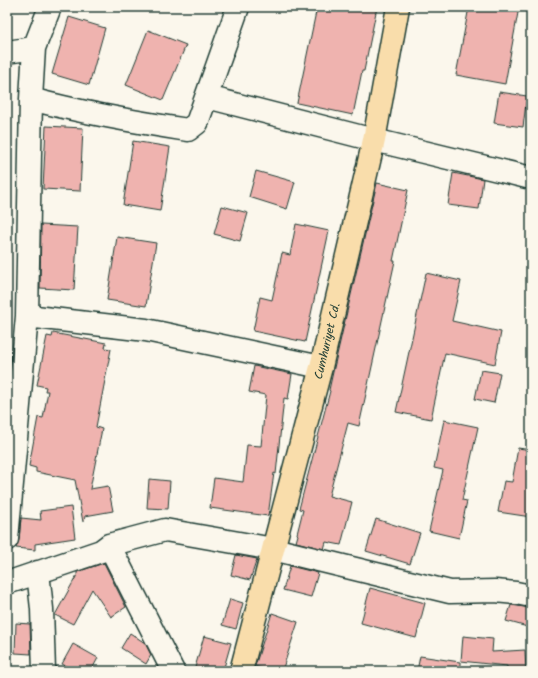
<svg xmlns="http://www.w3.org/2000/svg" width="538" height="678" viewBox="0 0 538 678" font-family="Kalam,sans-serif">
  <style>
    .building { fill: #efb3af; stroke: #1f3d34 }
    .lines { fill: none; stroke-linecap: round; stroke-linejoin: round }
    .minor-casing { stroke: #1f3d34; stroke-width: 25 }
    .major-casing { stroke: #1f3d34; stroke-width: 25 }
    .minor { stroke: #fbf7ec; stroke-width: 22 }
    .major { stroke: #f9ddab; stroke-width: 22 }
    .labels { text-anchor: middle; dominant-baseline: central; stroke-width: 4; stroke-linejoin: round; paint-order: stroke }
    .street-label { font-size: 12px; fill: #1f3d34; stroke: #fbf7ec }
  </style>
  <rect width="100%" height="100%" fill="#fbf7ec"/>
  <filter id="ink" filterUnits="userSpaceOnUse"><feTurbulence type="fractalNoise" baseFrequency=".025" numOctaves="2"/><feDisplacementMap in="SourceGraphic" scale="8" xChannelSelector="R" yChannelSelector="G"/><feConvolveMatrix kernelMatrix="1 2 1 2 8 2 1 2 1" color-interpolation-filters="sRGB"/></filter>
  <g filter="url(#ink)">
    <path class="building" d="M317,7H377L364,71H362L353,115L297,103Z
      M469,7H519L505,84L456,75Z
      M69,17L105,28L89,85L52,74Z
      M148,30L186,45L163,100L126,85Z
      M499,92L527,96L523,127L494,123Z
      M46,126L83,128L80,191L43,189Z
      M133,141L170,147L160,211L123,205Z
      M256,171L295,182L287,209L249,197Z
      M453,173L483,179L479,209L448,205Z
      M377,183L408,190L393,261H395L359,426L348,423L329,496L352,502L341,545L326,542L324,549L296,542L298,535L297,534L303,510L299,509L330,391L329,390L333,372Z
      M222,206L248,213L240,241L214,234Z
      M296,224L329,231L305,342L253,331L260,297L272,300L282,253L290,255Z
      M41,225L78,227L74,290L40,288Z
      M117,237L156,243L146,306L107,300Z
      M426,273L461,281L452,321L501,332L495,364L445,353L431,419L396,412Z
      M53,333L106,343L105,348L111,349L96,427L102,429L90,489L108,486L113,511L85,516L84,522H83L75,480L36,472V468L29,466L38,417L43,418L48,391H45L46,387L37,385L47,336L52,337Z
      M254,366L292,374L288,399L284,398L276,474L274,473L268,516L210,508L214,478L243,482L247,445L261,446L266,395L249,392Z
      M481,370L500,373L494,403L475,399Z
      M444,420L478,427L462,500L467,501L459,538L429,531L443,470L434,468Z
      M518,448L531,450V517L498,512L504,481L512,482Z
      M149,479L170,481L168,509L147,508Z
      M71,507L75,538L35,544V550L16,548L19,540L21,518L41,520L40,511Z
      M376,519L420,533L410,564L366,551Z
      M236,555L257,559L250,580L231,575Z
      M104,563L126,607L111,617L92,589L73,624L55,615L77,575V572Z
      M290,566L318,573L311,597L283,590Z
      M370,588L425,603L416,638L361,623Z
      M230,599L243,603L236,629L222,625Z
      M511,605L531,608V628L506,621Z
      M272,613L298,622L282,671H269L255,666Z
      M16,623L30,624L31,654L15,653Z
      M130,633L145,643L151,655L146,664L121,648Z
      M204,636L231,643L223,671H194Z
      M463,636L493,639L492,652L525,650L526,671H507V666L461,661Z
      M73,644L98,658L91,671H75L62,664Z
      M420,656L460,662V671H417Z"/>
    <g class="lines">
      <defs>
        <path id="minor" d="M7,52L34,48
          M207,97L374,140L531,178
          M31,99C83,113 135,122 188,130L197,123L238,7
          M27,316L146,330L321,367
          M7,539L27,316L31,99L34,48L50,7
          M109,545L173,671
          M38,572L42,609L44,671
          M7,583L101,551L109,545L165,530L273,549L450,592L495,591L516,593L531,596"/>
        <g id="major">
          <path id="s1" d="M241,671L321,367L374,140L398,7"/>
        </g>
      </defs>
      <use href="#minor" class="minor-casing"/>
      <use href="#major" class="major-casing"/>
      <use href="#minor" class="minor"/>
      <use href="#major" class="major"/>
    </g>
  </g>
  <g class="labels">
    <g class="street-label">
      <text stroke="none"><textPath href="#s1" startOffset="341">Cumhuriyet Cd.</textPath></text>
    </g>
  </g>
  <rect width="538" height="678" fill="none" stroke="#fbf7ec" stroke-width="24"/>
  <rect x="12" y="12" width="514" height="654" fill="none" stroke="#1f3d34" stroke-width="1.5" filter="url(#ink)"/>
</svg>
